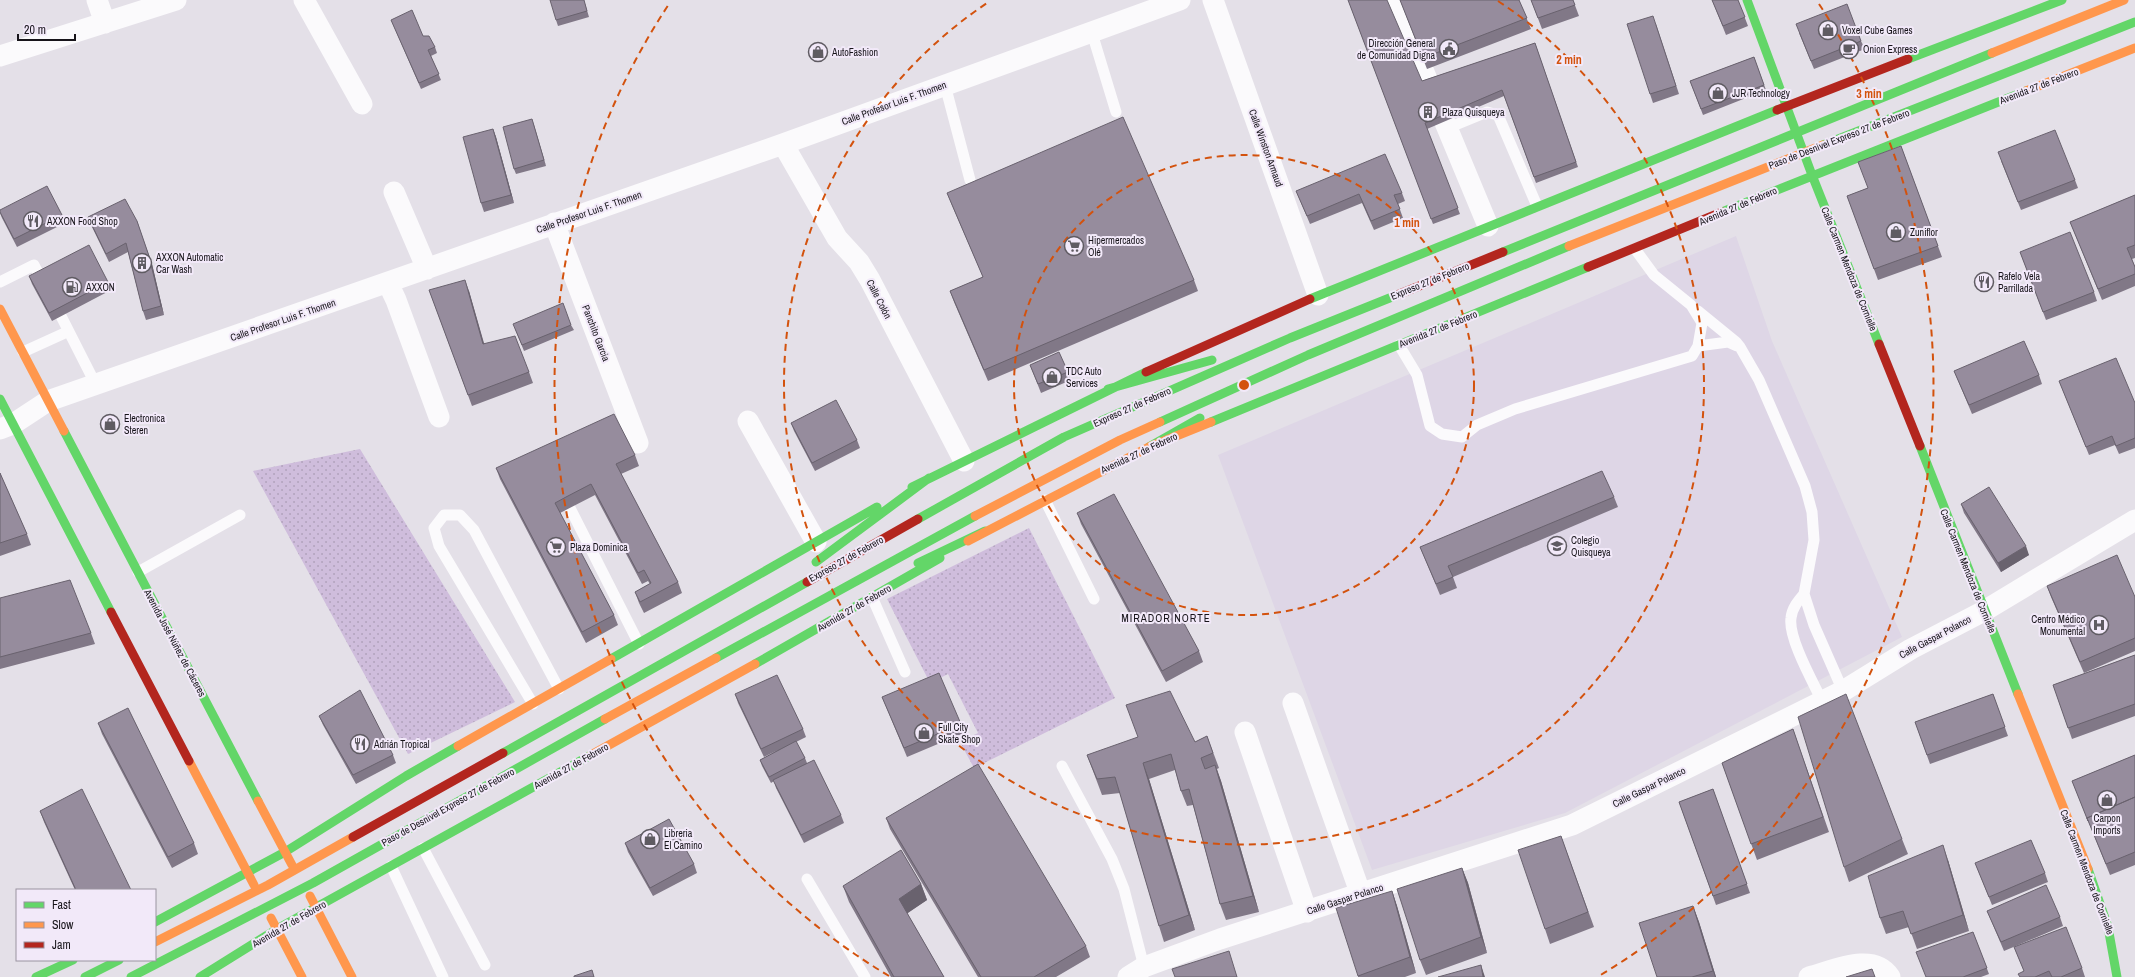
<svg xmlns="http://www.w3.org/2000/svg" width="2135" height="977" viewBox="0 0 2135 977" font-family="'Archivo Narrow',sans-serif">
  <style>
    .built { fill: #ded6e6 }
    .grass { fill: url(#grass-dots) }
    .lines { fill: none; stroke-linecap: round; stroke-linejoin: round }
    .lane { stroke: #fbfafc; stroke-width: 11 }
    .street { stroke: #fbfafc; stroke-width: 21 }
    .fast { stroke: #63d668; stroke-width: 9 }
    .slow { stroke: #ff974d; stroke-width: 9 }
    .jam { stroke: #b3261e; stroke-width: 9 }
    .wall { fill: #817887 }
    .shaded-wall { fill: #69626e }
    .building { fill: #968c9d; stroke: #69626e }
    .ring { fill: none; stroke: #d3520d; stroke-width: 2; stroke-dasharray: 7 5 }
    .labels { text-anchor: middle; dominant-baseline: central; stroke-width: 4; stroke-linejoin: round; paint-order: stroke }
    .poi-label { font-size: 10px; fill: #17141a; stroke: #f2e9f9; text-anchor: start }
    .street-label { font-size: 10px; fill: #17141a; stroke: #f2e9f9 }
    .neighbourhood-label { font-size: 11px; letter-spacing: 1px; fill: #17141a; stroke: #f2e9f9 }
    .centre { fill: #d3520d; stroke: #f2e9f9; stroke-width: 2 }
    .ring-label { font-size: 12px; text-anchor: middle; font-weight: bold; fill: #d3520d; stroke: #f2e9f9; stroke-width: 4; stroke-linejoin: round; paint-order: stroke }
  </style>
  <defs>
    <pattern id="grass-dots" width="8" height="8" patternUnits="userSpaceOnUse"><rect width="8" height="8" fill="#cfbddc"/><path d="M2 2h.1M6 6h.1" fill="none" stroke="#b1a2bc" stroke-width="1.8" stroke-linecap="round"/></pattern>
  </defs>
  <rect width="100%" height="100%" fill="#e4e0e8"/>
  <path class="built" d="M1736,236L1772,341L1902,637L1565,813L1372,870L1218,455Z"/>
  <path class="grass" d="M360,449L515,702L408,754L253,471Z
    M1029,528L1115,698L974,768L960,742L978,733L948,674L930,683L887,599Z"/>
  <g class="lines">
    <path class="lane" d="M1092,33L1116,112
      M945,85L970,180
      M1448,128L1487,112L1498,115L1537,206
      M0,282L34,265L41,279
      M1698,311L1736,342L1740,347L1759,380L1805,486L1812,512L1814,540L1804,594L1814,625L1843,691
      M61,316L96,385
      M1399,345L1417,375L1430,426L1442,434L1462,437L1477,425L1515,409L1692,356L1698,346L1702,323L1691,305L1654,275L1635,249
      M1698,346L1728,342L1737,346
      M23,352L67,332
      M1045,500L1094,599
      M570,508L639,644
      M138,572L240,515
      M1804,594C1798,601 1792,608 1791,618C1788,638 1813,682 1822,701
      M872,597L905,672
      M533,704L439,546L434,528L444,515H460L474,530L559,689
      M1062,766L1112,859L1124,889L1144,967
      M423,848L485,965
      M391,866L443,977
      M807,879L865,977"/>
    <path class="street" d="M97,0L105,23
      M304,0L362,104
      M1213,0L1318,295
      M1394,0L1488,226
      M0,56L176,0
      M783,144L837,238L859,262L870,280L964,461
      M394,192L427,269
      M554,223L638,443
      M388,283L396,300L439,417
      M748,421L816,542
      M0,429L13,424L48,401L783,144L1180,0
      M1293,703L1361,895
      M1245,732L1307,912
      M1128,977L1144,967L1220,939L1572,825L1843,691L1911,649L1984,611L2135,520
      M1809,977C1833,971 1873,951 1890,977"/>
    <path class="fast" d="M1747,0L1812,175L1879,344
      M1908,59L2062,0
      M1823,145L2135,22
      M1722,212L2026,91
      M1503,252L1992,53
      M1310,299L1777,110
      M1108,389L1212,360
      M0,399L111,612
      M1160,422L1308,355L1569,246
      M1211,422L1588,267
      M64,431L258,801
      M1920,446L2018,694
      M1149,447L1200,418
      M912,487L1146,372
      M918,519L1064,437L1290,338L1397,295
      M816,562L929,478
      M918,563L985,531
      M716,658L975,516
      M611,659L877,507
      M755,664L940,558
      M503,753L807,582
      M2088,869L2108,927L2117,977
      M155,922L285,852L406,776L458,746
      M36,977L73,960
      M85,977L119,960
      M131,977L313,883L605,719
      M200,977L277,929L591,755"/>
    <path class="slow" d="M1992,53L2124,0
      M2026,91L2135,48
      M1569,246L1823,145
      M0,309L64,431
      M975,516L1120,440L1160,422
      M968,541L1149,447L1211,422
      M2018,694L2088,869
      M605,719L716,658
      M458,746L611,659
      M591,755L755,664
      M189,761L254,885
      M258,801L292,865
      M310,896L352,977
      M271,918L302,977
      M155,942L268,885L353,837"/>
    <path class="jam" d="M1777,110L1908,59
      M1588,267L1722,212
      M1397,295L1503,252
      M1879,344L1920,446
      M1146,372L1310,299
      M807,582L918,519
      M111,612L189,761
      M353,837L503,753"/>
  </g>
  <path class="wall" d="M584,0L589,17L558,26L556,20Z
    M1348,0L1422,81L1535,43L1578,167L1536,183L1504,96L1427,129L1460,214L1433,224Z
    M1400,0H1519L1531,29L1427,69Z
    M1531,0H1573L1579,16L1542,29Z
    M1712,0H1738L1748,26L1726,35Z
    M391,20L423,36L435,47L437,53L431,56L441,80L421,89Z
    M1656,24L1679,94L1653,103L1650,94Z
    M1799,33L1861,41L1865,49L1814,69Z
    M1754,57L1766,90L1703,115L1690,81Z
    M532,119L546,166L516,174L514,169Z
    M493,129L496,137L514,203L484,212L481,203Z
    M1901,146L1942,257L1878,280L1847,196L1868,188Z
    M2001,161L2075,180L2078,188L2021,210Z
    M1296,191L1402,193L1405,201L1398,204L1403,218L1374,230L1362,203L1310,224Z
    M947,193L1194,280L1198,291L988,381L954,302L950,291L983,277L951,203Z
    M2135,195V258L2132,259L2135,267V286L2102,300L2070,222Z
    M0,210L62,215L65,223L17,247L2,218L0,213Z
    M88,217L137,221L152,264L164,315L146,320L143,311L128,252L109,262L91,225Z
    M2020,252L2094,292L2097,301L2046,320Z
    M29,276L108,282L111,290L52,321L32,284Z
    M429,290L469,291L484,343L529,372L533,383L472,406Z
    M571,325L574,330L524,351L515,329Z
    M1030,365L1068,372L1071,380L1041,393Z
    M1954,371L2039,375L2042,384L1972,414Z
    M2059,381L2135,403V448L2119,454L2115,445L2089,455Z
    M791,423L857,440L860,448L815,471L794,431Z
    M635,455L639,466L621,474L678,582L682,593L644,613L639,603L635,592L650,584L648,581L642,584L595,495L560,513L614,615L618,625L586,643L500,479L496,468Z
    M0,473L27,534L31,545L0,556Z
    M1614,497L1618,507L1453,577L1457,588L1440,595L1420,547Z
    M1961,504L2029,555L2001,572L1964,513Z
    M1077,513L1199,651L1203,662L1166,682L1081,524Z
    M2047,586L2135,597V651L2084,673L2051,597Z
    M0,598L91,633L95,644L0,669Z
    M2135,655V716L2072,739L2053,685Z
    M735,694L803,729L806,737L796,742L805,758L807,763L841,815L844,823L804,843L776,788L774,781L771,783L762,766L760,760L778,750L764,757L738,703Z
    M1993,694L2008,736L1930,764L1915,722Z
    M882,697L961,724L964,733L907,757Z
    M319,716L393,755L396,763L356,784L323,725Z
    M98,723L194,843L198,854L172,868L102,734Z
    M1793,729L1829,832L1757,860L1722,763Z
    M1207,736L1219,768L1217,769L1221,781L1259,912L1226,920L1220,904L1193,805L1187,806L1181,791L1175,770L1149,779L1195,930L1164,942L1159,926L1120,793L1102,795L1087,755L1195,742Z
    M2135,755V865L2110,875L2072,781Z
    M1713,789L1750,893L1716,905L1679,802Z
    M40,811L131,890H75L44,822Z
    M886,818L1086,946L1090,957L1056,977H978L890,829Z
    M1561,836L1594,927L1550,944L1545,929Z
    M1902,839L1908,854L1849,882L1844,867Z
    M625,843L694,864L697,873L653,896L628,852Z
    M1948,860L1969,931L1917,949L1909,927L1886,934L1880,918Z
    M1975,863L2045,873L2048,882L1992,905Z
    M1462,868L1468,883L1487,953L1426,975L1420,960Z
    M921,884L927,900L907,913L944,977H891L849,902L843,886Z
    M1392,891L1397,906L1416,973L1405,977H1358V976Z
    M1693,906L1699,922L1716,977H1657Z
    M1987,911L2060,917L2063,926L2004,951Z
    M1973,932L1989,974L1981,977H1926Z
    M2014,947L2082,968L2085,977H2020L2024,971Z"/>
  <path class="shaded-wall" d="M532,119L534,125L546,166L544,160Z
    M493,129L496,137L514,203L511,195Z
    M149,256L152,264L164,315L161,306Z
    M465,280L469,291L487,355L483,344Z
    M2026,546L2029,555L2001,572L1998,563Z
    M1143,763L1149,779L1195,930L1189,915Z
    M1215,765L1221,781L1259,912L1253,896Z
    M1943,845L1948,860L1969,931L1963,915Z
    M1462,868L1468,883L1487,953L1481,937Z
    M921,884L927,900L905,915L899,899Z
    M1392,891L1397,906L1416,973L1410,957Z
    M1693,906L1699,922L1716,977H1715L1713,971Z
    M1481,965L1485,977H1483Z"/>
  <path class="building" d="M550,0H584L587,11L556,20Z
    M1348,0H1387L1422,81L1535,43L1576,162L1534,177L1502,90L1425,123L1458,208L1431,219Z
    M1400,0H1519L1527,18L1423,58Z
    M1531,0H1573L1575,5L1538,18Z
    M1712,0H1738L1745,17L1723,26Z
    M1847,4L1861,41L1811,61L1796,24Z
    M412,10L423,36H429L435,47L428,50L439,74L419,83L391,20Z
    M1653,16L1676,86L1650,94L1627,24Z
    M1754,57L1764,85L1701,109L1690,81Z
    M1123,117L1194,280L984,370L950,291L983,277L947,193Z
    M532,119L544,160L514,169L503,127Z
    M493,129L511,195L481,203L463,137Z
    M2055,130L2075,180L2018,202L1998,152Z
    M1901,146L1938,246L1874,269L1847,196L1868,188L1858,162Z
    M1385,154L1402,193L1394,195L1400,209L1371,221L1359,194L1307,216L1296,191Z
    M47,186L62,215L14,239L0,212V210Z
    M2135,195V245L2127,248L2135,267V274L2098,289L2070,222Z
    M125,199L137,221L149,256L161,306L143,311L126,243L106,254L88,217Z
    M2070,232L2094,292L2043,312L2020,252Z
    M89,245L108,282L49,313L29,276Z
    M465,280L483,344L515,336L529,372L468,395L429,290Z
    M563,303L571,325L522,345L513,324Z
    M2024,341L2039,375L1969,405L1954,371Z
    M1059,352L1068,372L1038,384L1030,365Z
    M2116,358L2135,403V438L2116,446L2112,436L2086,447L2059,381Z
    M836,400L857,440L812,463L791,423Z
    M614,414L635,455L616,464L678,582L640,602L635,592L651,583L644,570L638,573L591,484L566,497L555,503L614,615L582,632L496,468Z
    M1602,471L1614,497L1448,566L1453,577L1436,584L1420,547Z
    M0,473L27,534L0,543Z
    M1989,487L2026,546L1998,563L1961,504Z
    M1114,494L1199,651L1162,671L1077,513Z
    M2117,555L2135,597V638L2080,662L2047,586Z
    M70,580L91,633L0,657V598Z
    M2135,655V704L2068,728L2053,685Z
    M939,673L961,724L904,748L882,697Z
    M777,675L803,729L761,749L735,694Z
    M360,690L393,755L353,775L319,716Z
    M1170,691L1195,742L1207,736L1213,753L1201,758L1205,769L1215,765L1253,896L1220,904L1189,789L1181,791L1171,754L1143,763L1189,915L1159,926L1115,777L1097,779L1087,755L1138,737L1126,705Z
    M1846,694L1902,839L1844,867L1798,717Z
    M1993,694L2005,727L1927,755L1915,722Z
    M128,708L194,843L168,857L98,723Z
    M1793,729L1823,817L1751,844L1722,763Z
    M796,741L805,758L769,777L760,760Z
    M2135,755V797L2087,818L2088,821L2072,781Z
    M814,760L841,815L801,835L773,780Z
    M978,764L1086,946L1034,977H981L886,818Z
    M82,789L131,890H76L40,811Z
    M1713,789L1747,884L1713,896L1679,802Z
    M2135,797V852L2106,864L2087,818Z
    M669,819L694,864L650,888L625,843Z
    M1561,836L1588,912L1545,929L1518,850Z
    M2031,840L2045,873L1989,897L1975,863Z
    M1943,845L1963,915L1911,934L1903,911L1880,918L1868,876Z
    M901,850L921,884L899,899L944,977H894L843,886Z
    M1462,868L1481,937L1420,960L1397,889Z
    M2046,885L2060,917L2001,942L1987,911Z
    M1392,891L1410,957L1358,976L1336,908Z
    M1693,906L1713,971L1692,977H1657L1639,923Z
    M2066,927L2082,968L2061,977H2052L2049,971L2035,977H2020L2018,974L2024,971L2014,947Z
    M1973,932L1987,968L1963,977H1926L1916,952Z
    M1229,951L1237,977H1175L1172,969Z
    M1481,965L1483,977H1438Z
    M1872,969L1875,977H1846Z
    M592,970L594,977H574V976Z"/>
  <g class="ring">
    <circle cx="1244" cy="385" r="230"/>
    <path d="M1498 1A460 460 0 1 1 990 1"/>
    <path d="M889 976A690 690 0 0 1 669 4M1819 4A690 690 0 0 1 1599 976"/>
  </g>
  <defs>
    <symbol id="shop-ring" viewBox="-11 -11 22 22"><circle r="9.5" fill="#f2e9f9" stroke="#5f5b62" stroke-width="1.5"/><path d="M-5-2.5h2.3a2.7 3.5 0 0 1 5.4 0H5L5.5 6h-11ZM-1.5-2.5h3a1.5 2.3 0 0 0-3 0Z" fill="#5f5b62"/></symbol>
    <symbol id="civic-ring" viewBox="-11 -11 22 22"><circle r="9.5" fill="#f2e9f9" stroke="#5f5b62" stroke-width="1.5"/><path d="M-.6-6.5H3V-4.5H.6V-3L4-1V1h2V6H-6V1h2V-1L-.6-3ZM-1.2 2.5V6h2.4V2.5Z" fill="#5f5b62"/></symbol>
    <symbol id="cafe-ring" viewBox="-11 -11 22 22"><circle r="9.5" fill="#f2e9f9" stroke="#5f5b62" stroke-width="1.5"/><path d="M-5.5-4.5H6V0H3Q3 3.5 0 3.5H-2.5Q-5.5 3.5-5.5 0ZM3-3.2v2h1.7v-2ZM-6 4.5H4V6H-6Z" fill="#5f5b62"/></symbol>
    <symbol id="building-ring" viewBox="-11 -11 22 22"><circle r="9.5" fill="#f2e9f9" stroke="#5f5b62" stroke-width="1.5"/><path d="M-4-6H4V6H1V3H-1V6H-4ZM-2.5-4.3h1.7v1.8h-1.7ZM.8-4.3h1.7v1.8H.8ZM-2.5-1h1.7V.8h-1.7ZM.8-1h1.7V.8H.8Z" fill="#5f5b62"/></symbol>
    <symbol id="restaurant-ring" viewBox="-11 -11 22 22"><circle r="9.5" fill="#f2e9f9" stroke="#5f5b62" stroke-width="1.5"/><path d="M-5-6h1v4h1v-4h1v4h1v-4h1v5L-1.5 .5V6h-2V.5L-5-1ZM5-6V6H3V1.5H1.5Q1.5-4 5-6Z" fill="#5f5b62"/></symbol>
    <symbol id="supermarket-ring" viewBox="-11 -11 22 22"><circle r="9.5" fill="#f2e9f9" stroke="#5f5b62" stroke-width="1.5"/><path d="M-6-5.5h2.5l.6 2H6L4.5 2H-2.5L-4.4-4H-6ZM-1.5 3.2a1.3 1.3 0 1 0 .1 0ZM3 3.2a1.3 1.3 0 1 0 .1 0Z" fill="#5f5b62"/></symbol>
    <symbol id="fuel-ring" viewBox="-11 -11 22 22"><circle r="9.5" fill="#f2e9f9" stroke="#5f5b62" stroke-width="1.5"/><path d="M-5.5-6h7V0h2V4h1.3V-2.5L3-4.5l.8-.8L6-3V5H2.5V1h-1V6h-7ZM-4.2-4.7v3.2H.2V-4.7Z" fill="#5f5b62"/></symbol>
    <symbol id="school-ring" viewBox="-11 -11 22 22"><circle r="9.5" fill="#f2e9f9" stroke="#5f5b62" stroke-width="1.5"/><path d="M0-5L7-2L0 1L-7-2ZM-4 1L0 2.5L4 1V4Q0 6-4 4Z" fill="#5f5b62"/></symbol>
    <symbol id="hospital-ring" viewBox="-11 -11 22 22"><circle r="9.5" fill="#f2e9f9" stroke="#5f5b62" stroke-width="1.5"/><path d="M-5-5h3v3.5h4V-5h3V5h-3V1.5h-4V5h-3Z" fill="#5f5b62"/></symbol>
  </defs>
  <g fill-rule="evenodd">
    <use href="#shop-ring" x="1817" y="19" width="22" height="22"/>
    <use href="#civic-ring" x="1438" y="38" width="22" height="22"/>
    <use href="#cafe-ring" x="1838" y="38" width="22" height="22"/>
    <use href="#shop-ring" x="807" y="41" width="22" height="22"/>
    <use href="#shop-ring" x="1707" y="82" width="22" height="22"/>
    <use href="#building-ring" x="1417" y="101" width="22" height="22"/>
    <use href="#restaurant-ring" x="22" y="210" width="22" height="22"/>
    <use href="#shop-ring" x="1885" y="221" width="22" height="22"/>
    <use href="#supermarket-ring" x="1063" y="235" width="22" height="22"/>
    <use href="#building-ring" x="131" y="252" width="22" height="22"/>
    <use href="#restaurant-ring" x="1973" y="271" width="22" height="22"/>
    <use href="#fuel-ring" x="61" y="276" width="22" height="22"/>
    <use href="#shop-ring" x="1041" y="366" width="22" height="22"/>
    <use href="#shop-ring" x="99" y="413" width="22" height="22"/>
    <use href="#school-ring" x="1546" y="535" width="22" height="22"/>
    <use href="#supermarket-ring" x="545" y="536" width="22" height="22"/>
    <use href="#hospital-ring" x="2088" y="614" width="22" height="22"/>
    <use href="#shop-ring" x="913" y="722" width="22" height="22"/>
    <use href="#restaurant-ring" x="349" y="733" width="22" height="22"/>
    <use href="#shop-ring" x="2096" y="789" width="22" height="22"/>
    <use href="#shop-ring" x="639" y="828" width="22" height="22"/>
  </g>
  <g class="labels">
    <g class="poi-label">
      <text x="1842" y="30">Voxel Cube Games</text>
      <text x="1435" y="43" text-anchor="end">Dirección General<tspan x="1435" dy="12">de Comunidad Digna</tspan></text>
      <text x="1863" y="49">Onion Express</text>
      <text x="832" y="52">AutoFashion</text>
      <text x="1732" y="93">JJR Technology</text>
      <text x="1442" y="112">Plaza Quisqueya</text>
      <text x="47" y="221">AXXON Food Shop</text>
      <text x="1910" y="232">Zuniflor</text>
      <text x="1088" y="240">Hipermercados<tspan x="1088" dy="12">Olé</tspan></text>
      <text x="156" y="257">AXXON Automatic<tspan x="156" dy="12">Car Wash</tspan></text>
      <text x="1998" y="276">Rafelo Vela<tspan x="1998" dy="12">Parrillada</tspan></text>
      <text x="86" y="287">AXXON</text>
      <text x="1066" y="371">TDC Auto<tspan x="1066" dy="12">Services</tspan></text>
      <text x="124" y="418">Electronica<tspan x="124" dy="12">Steren</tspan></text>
      <text x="1571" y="540">Colegio<tspan x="1571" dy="12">Quisqueya</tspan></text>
      <text x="570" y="547">Plaza Dominica</text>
      <text x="2085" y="619" text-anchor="end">Centro Médico<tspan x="2085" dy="12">Monumental</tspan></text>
      <text x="938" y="727">Full City<tspan x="938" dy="12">Skate Shop</tspan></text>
      <text x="374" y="744">Adrián Tropical</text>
      <text x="2107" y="818" text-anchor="middle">Carpon<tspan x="2107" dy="12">Imports</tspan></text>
      <text x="664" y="833">Libreria<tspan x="664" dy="12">El Camino</tspan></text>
    </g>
    <g class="street-label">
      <text transform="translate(2039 86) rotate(-21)">Avenida 27 de Febrero</text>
      <text transform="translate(894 103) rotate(-20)">Calle Profesor Luis F. Thomen</text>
      <text transform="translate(1839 139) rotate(-21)">Paso de Desnivel Expreso 27 de Febrero</text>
      <text transform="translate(1266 148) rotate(70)">Calle Winston Armaud</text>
      <text transform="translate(1738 206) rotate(-23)">Avenida 27 de Febrero</text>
      <text transform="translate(589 212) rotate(-19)">Calle Profesor Luis F. Thomen</text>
      <text transform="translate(1849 269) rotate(68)">Calle Carmen Mendoza de Cornielle</text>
      <text transform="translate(1430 281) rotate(-22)">Expreso 27 de Febrero</text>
      <text transform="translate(879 299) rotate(63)">Calle Colón</text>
      <text transform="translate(283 320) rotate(-19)">Calle Profesor Luis F. Thomen</text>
      <text transform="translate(1438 329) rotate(-22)">Avenida 27 de Febrero</text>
      <text transform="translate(596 333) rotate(69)">Panchito Garcia</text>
      <text transform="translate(1132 407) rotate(-24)">Expreso 27 de Febrero</text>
      <text transform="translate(1139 453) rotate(-25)">Avenida 27 de Febrero</text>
      <text transform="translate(846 559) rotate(-29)">Expreso 27 de Febrero</text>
      <text transform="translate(1968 571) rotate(68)">Calle Carmen Mendoza de Cornielle</text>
      <text transform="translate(854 608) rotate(-30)">Avenida 27 de Febrero</text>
      <text transform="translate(1935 637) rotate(-28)">Calle Gaspar Polanco</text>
      <text transform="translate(175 643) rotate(62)">Avenida José Núñez de Cáceres</text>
      <text transform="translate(571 766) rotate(-29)">Avenida 27 de Febrero</text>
      <text transform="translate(1649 787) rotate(-26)">Calle Gaspar Polanco</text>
      <text transform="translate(448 807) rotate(-29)">Paso de Desnivel Expreso 27 de Febrero</text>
      <text transform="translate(2087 872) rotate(69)">Calle Carmen Mendoza de Cornielle</text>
      <text transform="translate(1345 899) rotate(-18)">Calle Gaspar Polanco</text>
      <text transform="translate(289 924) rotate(-30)">Avenida 27 de Febrero</text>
    </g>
    <g class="neighbourhood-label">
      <text x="1166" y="618">MIRADOR NORTE</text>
    </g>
  </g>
  <circle cx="1244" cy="385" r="6" class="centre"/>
  <g class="ring-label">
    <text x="1569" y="64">2 min</text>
    <text x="1869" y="98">3 min</text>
    <text x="1407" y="227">1 min</text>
  </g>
  <rect x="16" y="889" width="140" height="72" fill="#f2e9f9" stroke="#9a94a0"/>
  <rect x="24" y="902" width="20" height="6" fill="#63d668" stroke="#9a94a0"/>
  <text x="52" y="909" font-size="12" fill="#17141a">Fast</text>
  <rect x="24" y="922" width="20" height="6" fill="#ff974d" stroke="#9a94a0"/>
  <text x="52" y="929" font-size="12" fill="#17141a">Slow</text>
  <rect x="24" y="942" width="20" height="6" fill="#b3261e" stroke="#9a94a0"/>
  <text x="52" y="949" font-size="12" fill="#17141a">Jam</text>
  <path d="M18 34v6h57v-6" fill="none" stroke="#17141a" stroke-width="2"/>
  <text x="24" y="34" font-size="12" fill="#17141a" stroke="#f2e9f9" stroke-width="3" paint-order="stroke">20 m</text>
</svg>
